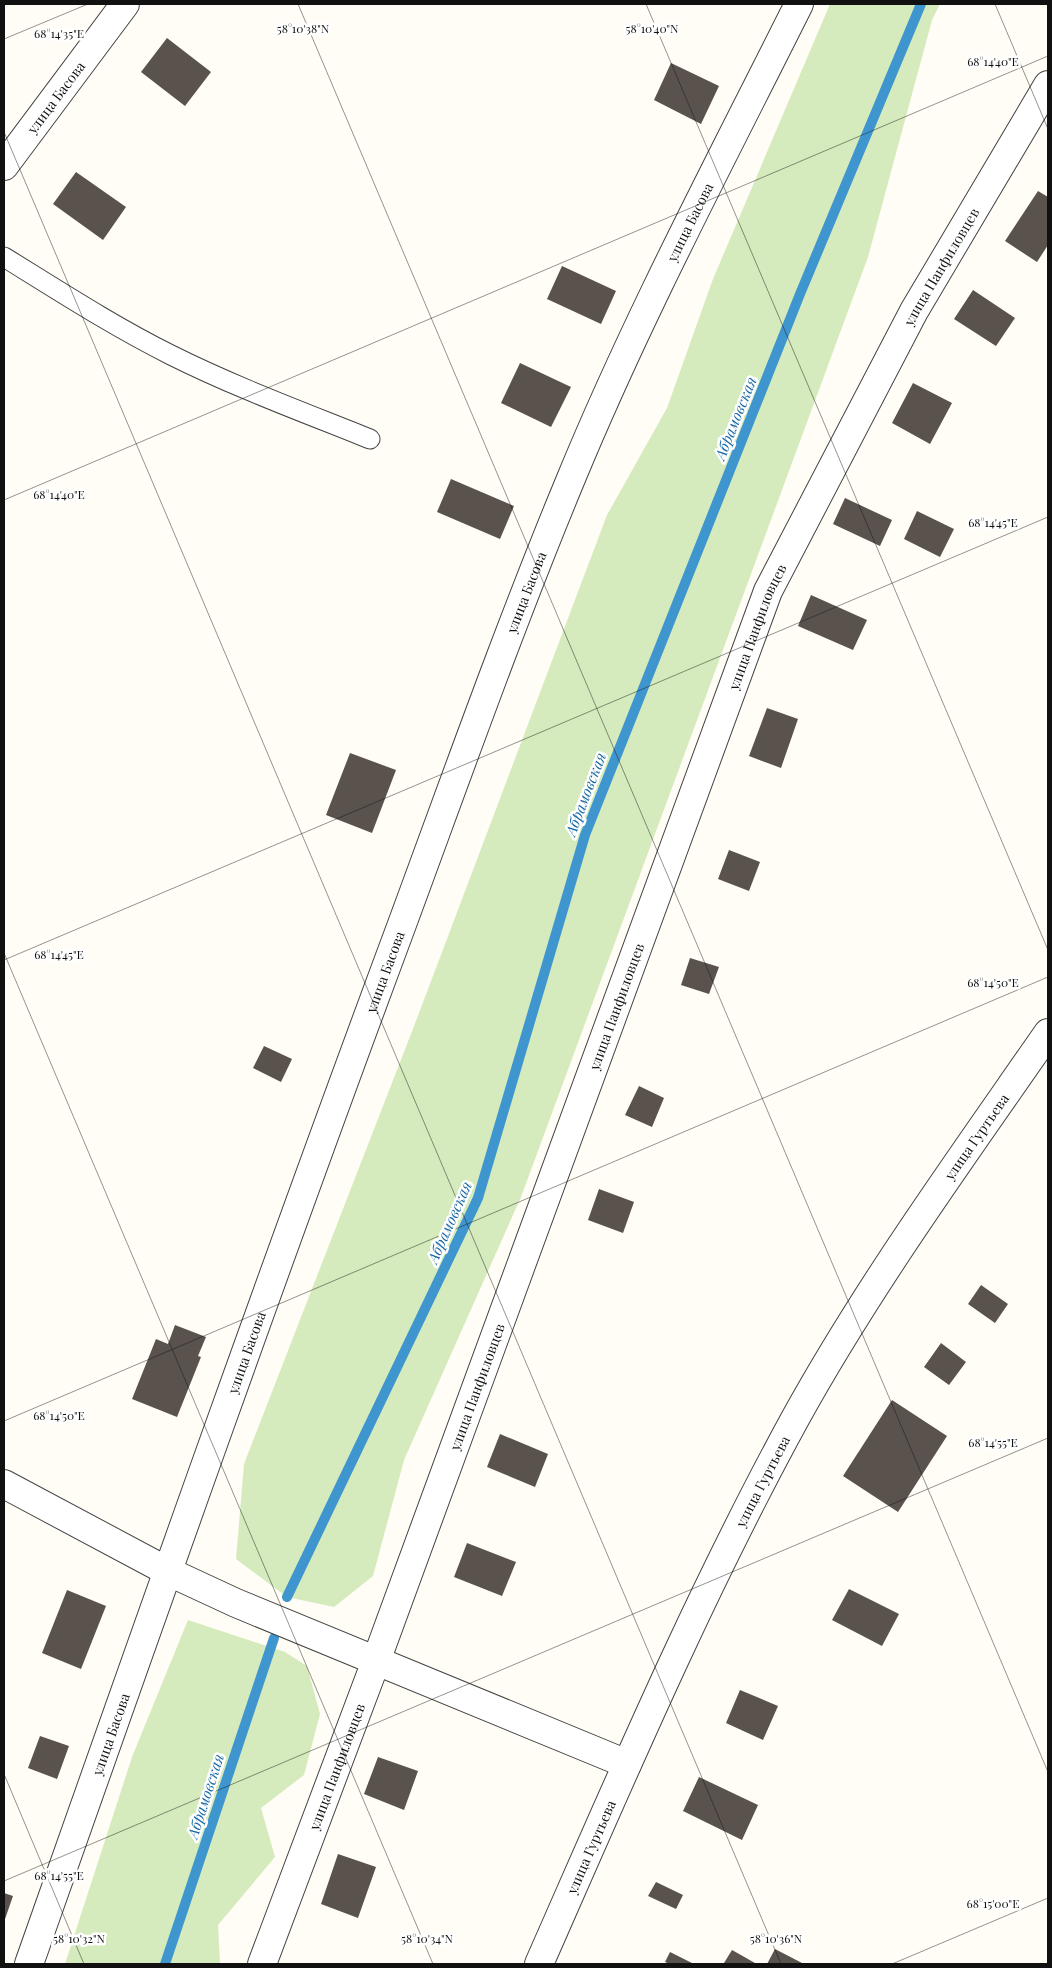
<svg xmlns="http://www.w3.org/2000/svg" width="1052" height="1968" viewBox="0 0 1052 1968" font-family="'Playfair Display',serif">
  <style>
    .green { fill: #d5ebbd }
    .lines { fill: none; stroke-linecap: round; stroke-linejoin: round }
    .stream { stroke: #3f96cf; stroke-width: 10 }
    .building { fill: #5a524d }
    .lane-casing { stroke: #444; stroke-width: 21 }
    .street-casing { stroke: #444; stroke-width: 30 }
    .lane { stroke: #fff; stroke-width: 19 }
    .street { stroke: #fff; stroke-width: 28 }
    .ticks { fill: none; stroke: #111; stroke-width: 1; stroke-opacity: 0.45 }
    .labels { text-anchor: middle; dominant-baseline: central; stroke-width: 5; stroke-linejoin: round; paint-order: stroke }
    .street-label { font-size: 14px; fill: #111; stroke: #fff }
    .water-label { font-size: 15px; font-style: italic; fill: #1768a6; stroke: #fff }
    .ticks-label { font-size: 12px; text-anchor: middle; fill: #111; stroke: #fff; stroke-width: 5; stroke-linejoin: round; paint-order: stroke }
  </style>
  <rect width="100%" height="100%" fill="#fffdf5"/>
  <path class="green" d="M830,4H940L932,20L868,257L521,1197L404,1460L373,1576L334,1607L287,1597L236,1559L244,1464L416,1021L607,515L667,408L713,279Z
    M188,1620L285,1652L307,1666L320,1714L304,1775L261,1808L275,1857L218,1925L220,1964H65L132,1757Z"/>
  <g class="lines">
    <path class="stream" d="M287,1597L478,1198L585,835L800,294L921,4
      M165,1964L274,1638"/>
  </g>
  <path class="building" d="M167,38L211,72L185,106L141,72Z
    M671,63L719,86L701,124L654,100Z
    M76,172L126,207L103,240L53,204Z
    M1038,191L1048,197V245L1037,262L1005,241Z
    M562,266L616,291L601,324L547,299Z
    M973,290L1015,318L996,346L954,319Z
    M520,363L571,387L551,427L501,403Z
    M913,383L952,403L930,444L892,423Z
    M451,479L514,506L500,539L437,512Z
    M845,498L892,520L880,546L833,524Z
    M917,511L954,529L940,557L904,539Z
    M811,595L867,620L853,650L798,626Z
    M767,708L798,719L781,768L749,756Z
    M350,753L396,770L372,833L326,815Z
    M729,850L760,862L749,891L718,879Z
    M690,958L719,967L709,994L681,985Z
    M264,1046L292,1059L281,1082L253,1068Z
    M639,1086L664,1098L652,1127L625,1115Z
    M599,1189L634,1202L623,1233L588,1220Z
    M981,1285L1008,1304L995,1323L968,1304Z
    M175,1325L206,1337L198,1356L201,1357L177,1417L132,1399L156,1339L168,1344Z
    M941,1343L966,1362L949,1385L924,1367Z
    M892,1400L947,1436L898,1512L843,1476Z
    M500,1434L548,1454L535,1487L487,1467Z
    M467,1543L516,1562L502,1596L454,1577Z
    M849,1589L899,1614L882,1646L832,1620Z
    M67,1590L106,1606L81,1669L42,1653Z
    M740,1690L778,1706L763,1740L726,1723Z
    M40,1736L69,1746L57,1779L28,1768Z
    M378,1757L418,1771L404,1810L364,1794Z
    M699,1777L758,1805L742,1840L683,1811Z
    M338,1854L376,1867L358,1918L321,1904Z
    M656,1882L683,1895L676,1909L648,1896Z
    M4,1893L13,1896L4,1922Z
    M775,1949L804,1964H767Z
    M732,1950L755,1963V1964L724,1963Z
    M670,1952L694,1964H670L665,1962Z"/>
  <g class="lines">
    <defs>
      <path id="lane" d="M4,257C59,291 113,326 171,355C235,387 303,412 370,439"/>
      <g id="street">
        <path id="s1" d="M4,166L125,4"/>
        <path d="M4,1484L167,1571L236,1603L627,1764"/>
        <path id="s2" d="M29,1964C151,1618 273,1271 401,927C456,778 509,628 570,481C637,318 720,162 799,4"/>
        <path id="s3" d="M262,1964L376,1661L768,591L914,311L1048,85"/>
        <path id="s4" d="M539,1964C620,1780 699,1594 796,1417C869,1285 962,1157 1048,1033"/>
      </g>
    </defs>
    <use href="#lane" class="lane-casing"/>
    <use href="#street" class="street-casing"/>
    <use href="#lane" class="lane"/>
    <use href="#street" class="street"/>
  </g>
  <path class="ticks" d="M298,4L1048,1772M646,4L1048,950M995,4L1048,129M4,39L88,4M4,132L781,1964M4,500L1048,56M4,953L433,1964M4,960L1048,517M4,1421L1048,977M4,1774L84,1964M4,1881L1048,1438M892,1964L1048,1898"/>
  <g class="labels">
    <g class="street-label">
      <text stroke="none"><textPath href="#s1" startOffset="86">улица Басова</textPath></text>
      <text stroke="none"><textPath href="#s2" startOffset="1864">улица Басова</textPath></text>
      <text stroke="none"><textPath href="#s3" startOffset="1831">улица Панфиловцев</textPath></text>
      <text stroke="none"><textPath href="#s2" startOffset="1459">улица Басова</textPath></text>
      <text stroke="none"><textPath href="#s3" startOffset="1426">улица Панфиловцев</textPath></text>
      <text stroke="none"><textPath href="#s2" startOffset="1054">улица Басова</textPath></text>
      <text stroke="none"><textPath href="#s3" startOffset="1021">улица Панфиловцев</textPath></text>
      <text stroke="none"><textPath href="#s4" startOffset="938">улица Гуртьева</textPath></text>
      <text stroke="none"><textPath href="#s2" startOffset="649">улица Басова</textPath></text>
      <text stroke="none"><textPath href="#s3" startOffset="616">улица Панфиловцев</textPath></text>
      <text stroke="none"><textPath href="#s4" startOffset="532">улица Гуртьева</textPath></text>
      <text stroke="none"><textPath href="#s2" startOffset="244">улица Басова</textPath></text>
      <text stroke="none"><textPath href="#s3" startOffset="211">улица Панфиловцев</textPath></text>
      <text stroke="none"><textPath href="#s4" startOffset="128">улица Гуртьева</textPath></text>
    </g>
    <g class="water-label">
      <text transform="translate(735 418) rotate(-68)">Абрамовская</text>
      <text transform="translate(585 794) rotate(-69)">Абрамовская</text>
      <text transform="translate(449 1222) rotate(-66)">Абрамовская</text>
      <text transform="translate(205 1796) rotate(-72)">Абрамовская</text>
    </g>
  </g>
  <g class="ticks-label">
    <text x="303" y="33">58°10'38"N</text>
    <text x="652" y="33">58°10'40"N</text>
    <text x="59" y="38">68°14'35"E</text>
    <text x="993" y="66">68°14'40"E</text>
    <text x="59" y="499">68°14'40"E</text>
    <text x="993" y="527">68°14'45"E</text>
    <text x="59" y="959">68°14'45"E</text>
    <text x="993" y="987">68°14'50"E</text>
    <text x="59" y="1420">68°14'50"E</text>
    <text x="993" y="1447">68°14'55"E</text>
    <text x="59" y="1880">68°14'55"E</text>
    <text x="993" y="1908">68°15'00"E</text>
    <text x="79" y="1943">58°10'32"N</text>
    <text x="427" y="1943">58°10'34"N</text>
    <text x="776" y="1943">58°10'36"N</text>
  </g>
  <rect width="1052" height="1968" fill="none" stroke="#111111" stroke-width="10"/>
</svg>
